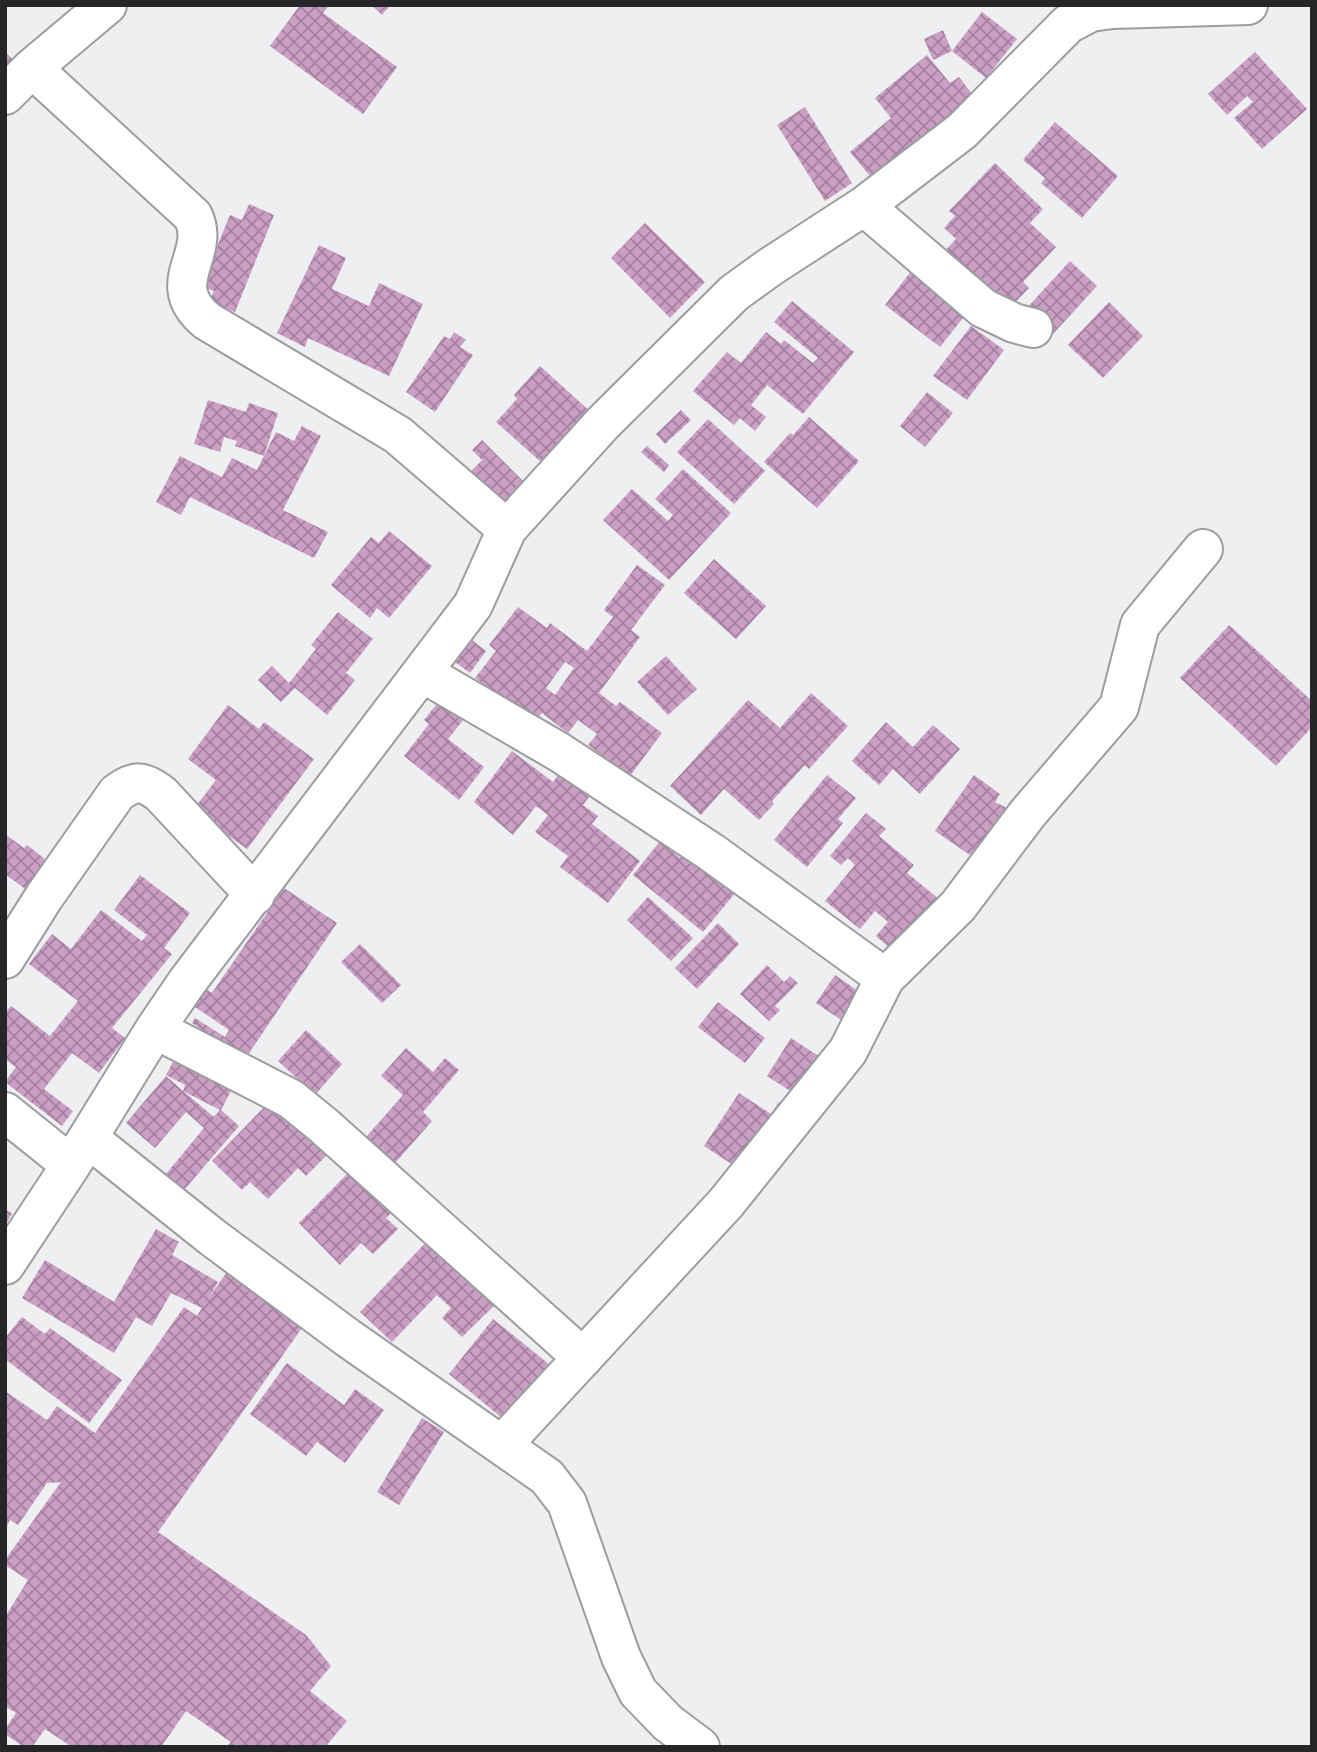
<svg xmlns="http://www.w3.org/2000/svg" width="1317" height="1752" viewBox="0 0 1317 1752" font-family="'Sofia Sans Condensed',sans-serif">
  <style>
    .building { fill: url(#building-cross-hatch); fill-rule: evenodd }
    .lines { fill: none; stroke-linecap: round; stroke-linejoin: round }
    .minor-casing { stroke: #9b9ea0; stroke-width: 42 }
    .minor { stroke: #fff; stroke-width: 38 }
  </style>
  <defs>
    <pattern id="building-cross-hatch" width="8" height="8" patternUnits="userSpaceOnUse" patternTransform="scale(1.75)"><rect width="8" height="8" fill="#cb9ec4"/><path d="M0 0l8 8M0 8l8-8" fill="none" stroke="#a5819f"/></pattern>
  </defs>
  <rect width="100%" height="100%" fill="#edeff1"/>
  <path class="building" d="M300,5H329L323,13L397,67L363,114L270,46Z
    M371,5H390L382,15Z
    M982,12L1017,39L986,78L952,51L933,60L924,39L943,30L952,51Z
    M5,52L17,63L5,76Z
    M1255,52L1307,109L1262,149L1234,118L1253,102L1247,96L1227,115L1208,94Z
    M927,55L950,83L959,77L976,99L875,182L850,152L891,118L875,98Z
    M805,107L852,183L825,201L777,125Z
    M1055,122L1118,176L1082,218L1041,183L1045,178L1023,160Z
    M995,163L1043,209L1030,223L1056,247L1023,282L1029,288L1004,314L942,254L956,239L944,228L955,216L949,211Z
    M249,204L274,215L235,312L209,302L214,291L201,286L230,215L242,220Z
    M645,223L705,282L670,318L611,258Z
    M319,245L346,258L332,289L369,306L379,283L423,304L389,376L308,338L305,347L277,333Z
    M919,261L974,304L940,347L885,305Z
    M1070,261L1097,286L1052,335L1025,310Z
    M792,301L854,352L803,414L767,385L751,405L766,417L755,431L740,418L734,425L693,391L727,352L741,363L766,332L781,344L784,340L813,363L818,358L774,322Z
    M1109,302L1143,336L1103,378L1068,345Z
    M971,326L1004,350L967,400L933,376Z
    M454,332L466,340L460,347L473,355L435,412L406,392L444,336L450,339Z
    M540,366L592,413L550,470L496,422L517,399L514,395Z
    M927,392L953,413L925,447L900,426Z
    M208,400L246,412L249,403L278,413L264,456L235,446L237,441L224,437L220,452L194,444Z
    M681,410L691,420L665,444L656,434Z
    M809,417L859,461L817,508L764,462L790,433L793,435Z
    M708,419L765,471L734,504L677,452Z
    M302,426L321,436L283,510L328,532L314,558L190,497L181,515L156,502L180,456L222,477L232,458L257,470L276,432L294,441Z
    M482,440L536,494L515,515L470,472L482,460L472,450Z
    M647,446L669,465L664,472L641,452Z
    M683,469L731,513L669,580L603,520L632,489L668,521L673,515L655,499Z
    M389,531L432,566L389,618L377,608L370,618L331,585L371,537L379,543Z
    M714,559L766,606L736,639L684,593Z
    M637,565L665,585L631,630L640,637L599,693L616,706L620,702L662,733L630,776L588,745L597,734L578,720L568,733L542,713L535,721L475,678L496,651L489,645L518,607L547,628L550,623L587,651L613,617L604,610ZM565,662L574,668L555,695L546,688Z
    M338,612L373,639L346,673L355,680L327,715L295,688L281,702L258,680L272,666L289,683L316,649L311,645Z
    M1229,625L1312,701V727L1276,766L1180,678Z
    M472,640L486,651L470,673L455,662Z
    M666,656L697,689L668,715L637,682Z
    M811,693L848,726L809,769L805,765L772,801L774,804L759,820L724,789L701,815L670,786L748,700L780,728Z
    M440,700L464,719L448,739L484,767L459,800L404,756L429,724L424,720Z
    M228,705L259,729L264,722L314,759L247,849L193,810L216,780L188,759Z
    M886,722L913,747L933,725L960,749L920,794L893,769L879,785L852,761Z
    M512,751L553,782L559,774L589,797L583,805L598,816L592,824L640,861L608,903L560,867L568,856L535,832L548,815L536,806L513,835L474,802Z
    M827,775L856,798L838,819L843,823L807,867L774,840Z
    M974,775L1000,794L995,802L1019,814L983,864L935,831Z
    M866,813L886,829L879,836L914,865L907,873L950,908L899,956L876,936L888,922L875,911L860,929L825,901L855,865L848,858L841,865L830,856Z
    M5,834L24,848L27,845L50,863L28,891L5,874Z
    M660,841L680,858L684,852L736,892L703,932L633,875Z
    M140,875L190,913L164,948L172,954L112,1028L125,1038L99,1073L72,1053L44,1089L73,1111L62,1126L5,1082L16,1067L5,1059V1013L11,1006L50,1036L78,1001L29,964L52,934L71,949L101,910L142,941L147,935L114,910Z
    M284,888L337,923L245,1059L192,1023L195,1018L225,1037L229,1030L195,1007L206,989L212,993Z
    M648,897L693,938L671,961L627,920Z
    M718,923L739,944L697,989L675,968Z
    M360,944L401,985L382,1003L341,962Z
    M767,965L784,982L790,976L798,983L775,1006L780,1010L769,1021L740,994Z
    M835,975L884,1009L865,1036L816,1003Z
    M718,1002L765,1038L745,1063L698,1027Z
    M306,1030L342,1064L315,1095L278,1061Z
    M791,1038L823,1059L798,1096L767,1076Z
    M406,1048L433,1072L445,1058L459,1070L423,1112L432,1121L388,1171L359,1145L403,1095L381,1076Z
    M175,1058L235,1083L221,1110L239,1126L184,1190L166,1174L204,1128L186,1112L155,1148L126,1123L166,1076L183,1091L185,1085L166,1075ZM183,1091L220,1110L214,1117Z
    M739,1093L771,1114L779,1102L810,1123L759,1182L704,1146Z
    M271,1100L330,1152L306,1176L298,1168L268,1199L250,1182L242,1190L212,1161Z
    M349,1172L391,1213L386,1218L398,1229L373,1254L361,1243L340,1265L299,1223Z
    M5,1210L12,1213L5,1226Z
    M156,1229L179,1242L172,1255L218,1282L208,1299L231,1266L304,1325L158,1532L306,1635L331,1666L310,1691L347,1721L325,1747H226L231,1742L186,1711L161,1747H72L45,1729L32,1747H24L5,1734V1729L16,1713L5,1706V1617L28,1580L5,1565V1560L61,1482L47,1483L18,1525L10,1520L5,1530V1391L47,1420L57,1406L95,1433L184,1307L197,1316L202,1308L171,1293L152,1326L136,1317L114,1353L22,1298L45,1260L114,1302Z
    M429,1239L495,1305L462,1337L442,1318L451,1308L437,1295L392,1342L360,1312Z
    M22,1317L45,1334L50,1328L122,1380L89,1423L5,1359V1338Z
    M493,1319L560,1373L515,1429L449,1374Z
    M287,1363L344,1405L355,1389L384,1410L345,1463L317,1442L306,1456L250,1414Z
    M422,1418L444,1432L399,1505L377,1492Z"/>
  <g class="lines">
    <defs>
      <path id="minor" d="M32,68L193,216C212,255 161,283 207,321L398,435L507,529
        M5,95L32,68L107,5
        M864,206L983,308L1014,323L1033,328
        M423,673L559,752L711,852L885,978
        M5,959L44,897L117,793C135,780 143,780 161,794L255,895
        M155,1029L291,1099L323,1125L583,1358
        M5,1112L71,1165
        M88,1138L212,1237L348,1338L547,1477L567,1503L621,1657L638,1692L668,1723L700,1747
        M5,1265L71,1165L155,1029L187,982L473,605L507,529L603,423L734,293L770,267L864,206L962,131L1068,24L1091,12L1112,9L1248,5
        M502,1445L726,1203L848,1051L885,978L958,906L1028,813L1119,707L1140,625L1203,549"/>
    </defs>
    <use href="#minor" class="minor-casing"/>
    <use href="#minor" class="minor"/>
  </g>
  <rect width="1317" height="1752" fill="none" stroke="#252627" stroke-width="14"/>
</svg>
